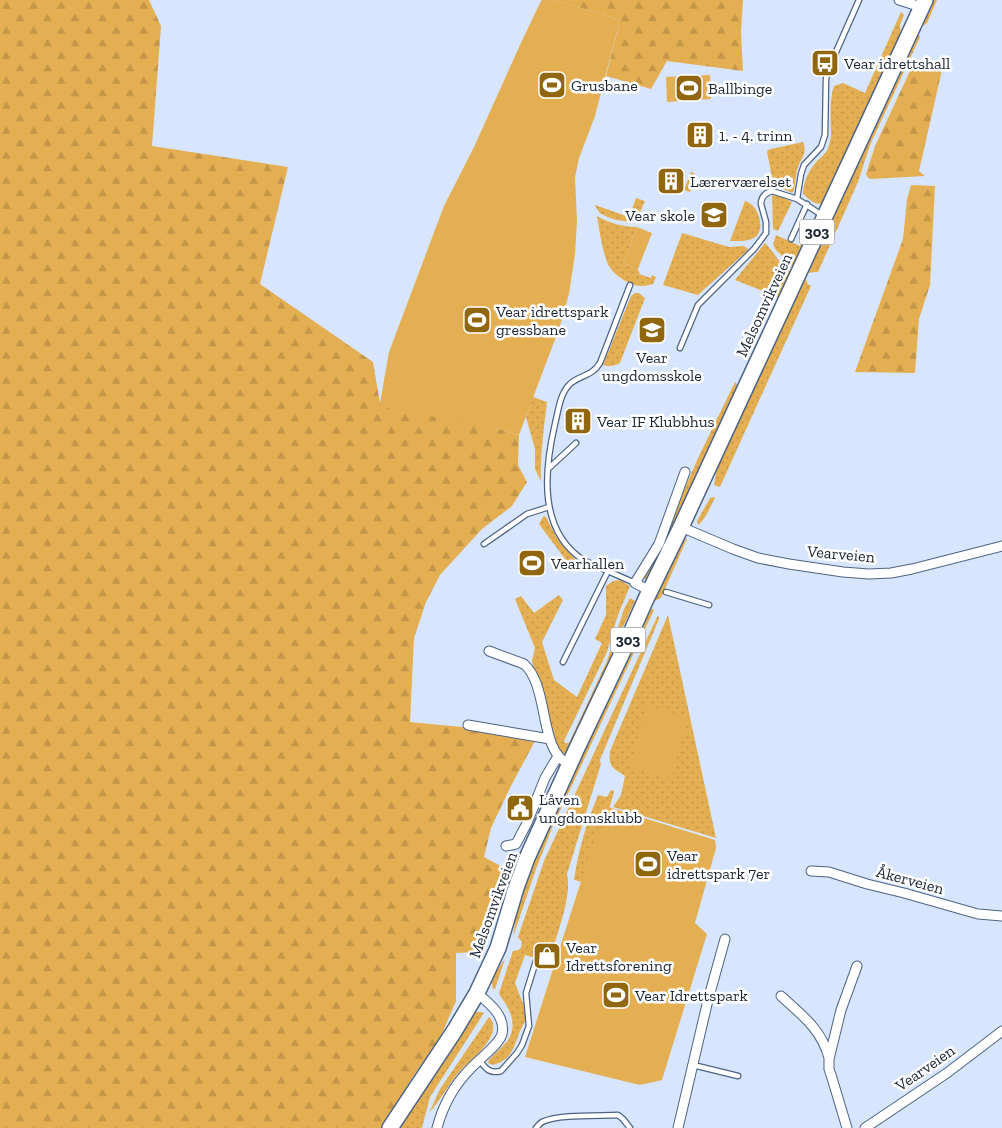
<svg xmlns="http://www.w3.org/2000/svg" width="1002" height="1128" viewBox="0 0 1002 1128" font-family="'Zilla Slab',serif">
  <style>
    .grass { fill: url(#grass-dots) }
    .forest { fill: url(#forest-firs) }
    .garden { fill: #e4af52 }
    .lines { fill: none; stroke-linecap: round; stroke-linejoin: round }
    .lane-casing { stroke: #4d6384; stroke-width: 7 }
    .street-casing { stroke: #4d6384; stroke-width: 11 }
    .primary-casing { stroke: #4d6384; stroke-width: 18 }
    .lane { stroke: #fff; stroke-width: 4.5 }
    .street { stroke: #fff; stroke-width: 9 }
    .primary { stroke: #fff; stroke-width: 15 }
    .labels { text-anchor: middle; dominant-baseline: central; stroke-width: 5; stroke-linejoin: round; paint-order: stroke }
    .shield { fill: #fff; stroke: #606671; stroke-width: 1 }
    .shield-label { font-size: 15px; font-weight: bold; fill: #1c2534 }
    .poi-label { font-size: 16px; fill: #1c2534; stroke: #fff; text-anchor: start }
    .street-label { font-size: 16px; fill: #1c2534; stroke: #fff }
  </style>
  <defs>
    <pattern id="grass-dots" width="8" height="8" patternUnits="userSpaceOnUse" patternTransform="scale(1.25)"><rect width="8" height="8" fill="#e4af52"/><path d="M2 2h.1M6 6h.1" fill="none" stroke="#c39648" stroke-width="1.8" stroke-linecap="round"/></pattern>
    <pattern id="forest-firs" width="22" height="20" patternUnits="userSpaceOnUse" patternTransform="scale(1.25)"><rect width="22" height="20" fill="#e4af52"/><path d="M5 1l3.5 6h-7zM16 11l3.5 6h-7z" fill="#c39648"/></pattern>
  </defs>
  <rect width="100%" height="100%" fill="#d7e6fe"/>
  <path class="grass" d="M931,0H937L927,23L923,26L922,25Z
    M901,12L904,15L900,25L901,36L825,203C815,206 810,200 803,194C803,182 809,170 817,161C821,157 825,154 828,149C829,145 830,141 831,137C831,123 829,99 834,86L843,83L865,93Z
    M918,32L920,37L870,145L858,182L818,272H815L807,273L805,278L808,284L811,286L720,487L714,485L718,462Z
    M803,142C808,154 800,159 797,170C796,176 795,184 794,190L792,193L777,186L773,182L767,152L768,150L771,149Z
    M691,172L697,175L690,192L684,190Z
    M772,195L782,197L792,202L778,231L773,229Z
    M636,198L645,201C642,207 640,215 635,219C628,225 607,218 600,213C599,212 596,207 595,206V205L629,217Z
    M745,201C748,202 750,203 752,205C760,212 765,232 754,238C747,242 738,241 730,241Z
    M597,216C609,223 623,227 637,227L623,263L638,269V271L640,272L639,274L651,278L652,275L656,277L653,284C649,285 645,286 641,286C630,286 614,275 609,266C603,256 599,228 597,216Z
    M812,219L814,220L815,223L780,298L735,280L765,243L766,244C775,253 779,264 790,271L792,266L775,249L773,244L776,235L800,246Z
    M682,233L729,247L744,246L748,249L747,251L698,295L663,285Z
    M635,293H639L645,298L620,363C615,366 609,367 603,365L631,296Z
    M735,382L738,386L650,577L645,579L643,578L665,535L697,460Z
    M533,397L547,402C544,428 540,455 541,481L535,469V449L526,417Z
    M714,497L715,498C710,507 706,519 698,525L697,521L710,498Z
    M544,516L546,517L557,538L579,564L574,571L539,524L543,517Z
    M686,539H687L686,541L661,598L654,601L653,600L683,541Z
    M620,580L630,586L618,615L607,652L564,741L565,743H569L607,661L624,609L630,598L635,601L622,629L618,646L568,754L559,752L556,749L532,661L535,648L515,599L521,596L534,613L559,595L563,600L542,642L554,680L577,697L602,643L595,639L606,615V586L613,581Z
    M650,608L654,610L552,828L536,869L513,937L517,906L534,859L649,609Z
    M658,615L659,619L600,760L601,764L567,874C572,897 558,929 552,953L545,951L542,960L525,955L515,983L528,1016C526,1020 524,1023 522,1027C514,1043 514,1060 493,1065L488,1063L489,1060C495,1053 503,1047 508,1040C518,1025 510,1008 500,996L499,993L513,951L518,950L521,948L522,942L518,937L544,861Z
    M668,615L716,838L613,807L621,795L625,776C613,768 608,767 610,751Z
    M611,790L614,791L613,796L586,883L574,880C578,851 587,822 598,795L607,797Z
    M505,959L495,989H493C489,978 499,968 505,959Z
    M476,1012H480L484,1013L430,1097L422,1128H398L470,1017Z
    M489,1017C494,1021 494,1028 492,1034C486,1049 470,1060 459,1072C448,1085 441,1100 429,1113L440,1089Z"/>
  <path class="forest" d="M0,0H149L161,26L152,146L288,167L260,284L373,362L380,403L496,428L519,435L518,465L527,482L512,506L482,529L440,575L426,602L414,638L410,722L482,729L535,741L511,786L491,828L484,857L508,870L478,952L456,953V1001L440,1038L414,1075L381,1128H0Z
    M555,0H743L741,32L743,71L667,61L651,89L606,76L620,20Z
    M942,70L919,171L925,176L871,179L868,178L866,174L875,146L910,71Z
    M911,185L935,186L930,285L919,319L915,373L855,372L903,239L907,199Z"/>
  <path class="garden" d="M542,0H555L620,20L595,116L579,158L575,177L577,221L575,254L569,294L560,326L519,435L496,428L391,409L380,403L389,352L444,206L474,147L520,45L540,3Z
    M710,75L711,99L667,102L666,77Z
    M637,227L652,233L638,269L623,263Z
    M647,706L689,717L671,779L629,768Z
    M605,806L715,840L716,848L695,923L707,934L662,1080L640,1085L525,1057Z"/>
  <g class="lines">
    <defs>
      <path id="lane" d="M822,215L797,199L801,174L804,165L821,147L825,135L826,79L828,70L859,0
        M791,239L807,204
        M630,285L600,363C598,365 597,368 595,369C589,376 576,377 569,385C560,394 558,412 555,424C544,471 538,532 585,561L635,583
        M680,348L698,305L754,249L766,233V222L761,204C761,197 765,193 772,191L797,199
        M548,469L576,443
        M484,544L527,514L549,507
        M666,592L709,605
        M563,662L608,571
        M480,1061C486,1069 490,1074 501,1071L517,1053L522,1045L529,1026L526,993L536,961
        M693,1065L738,1076
        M536,1128C539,1125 539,1124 542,1122C558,1114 599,1116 618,1115L623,1119L630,1128"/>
      <path id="street" d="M899,0L921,7
        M681,527L733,549L758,558L789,564L843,572L869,574L891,573L912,569L1002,546
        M650,591L635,583L659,544L685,472
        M489,651L524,664C550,687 538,751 569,764
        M468,725L550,739
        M506,846L516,844L527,823L545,778L558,756
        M811,871L829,872L867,884L904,893L978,914L1002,916
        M781,996C802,1015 822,1030 829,1058
        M437,1128C443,1105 454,1085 471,1068C479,1059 499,1045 502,1034C506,1016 489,1003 477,993
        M678,1128L708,1000L725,939
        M847,1128L832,1078L829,1069V1059L841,1010L857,966
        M865,1128L947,1073L1002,1031"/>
      <path id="primary" d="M390,1128L455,1030L477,993L498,948L516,888L527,858L577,748L623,651L645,601L681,527L925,0"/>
    </defs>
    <use href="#lane" class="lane-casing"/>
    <use href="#street" class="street-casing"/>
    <use href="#primary" class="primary-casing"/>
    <use href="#lane" class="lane"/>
    <use href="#street" class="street"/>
    <use href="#primary" class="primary"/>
  </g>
  <defs>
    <symbol id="bus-square" viewBox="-11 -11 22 22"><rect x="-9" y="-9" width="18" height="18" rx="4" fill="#90660e" stroke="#fff"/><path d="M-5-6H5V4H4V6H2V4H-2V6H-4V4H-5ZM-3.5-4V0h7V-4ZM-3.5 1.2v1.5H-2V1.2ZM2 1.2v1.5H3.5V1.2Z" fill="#fff"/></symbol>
    <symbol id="stadium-square" viewBox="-11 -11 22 22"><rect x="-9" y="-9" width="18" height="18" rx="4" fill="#90660e" stroke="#fff"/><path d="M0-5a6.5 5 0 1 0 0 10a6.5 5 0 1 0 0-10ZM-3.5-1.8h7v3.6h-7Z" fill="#fff"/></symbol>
    <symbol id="building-square" viewBox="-11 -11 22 22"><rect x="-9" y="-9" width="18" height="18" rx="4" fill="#90660e" stroke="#fff"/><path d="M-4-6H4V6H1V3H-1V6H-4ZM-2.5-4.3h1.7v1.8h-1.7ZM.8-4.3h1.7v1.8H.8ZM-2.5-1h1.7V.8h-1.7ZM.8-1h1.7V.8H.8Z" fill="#fff"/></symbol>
    <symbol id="school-square" viewBox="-11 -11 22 22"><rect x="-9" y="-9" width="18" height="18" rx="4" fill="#90660e" stroke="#fff"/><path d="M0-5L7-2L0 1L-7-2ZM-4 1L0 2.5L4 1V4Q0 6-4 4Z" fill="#fff"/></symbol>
    <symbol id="civic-square" viewBox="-11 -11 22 22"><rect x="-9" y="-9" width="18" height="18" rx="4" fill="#90660e" stroke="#fff"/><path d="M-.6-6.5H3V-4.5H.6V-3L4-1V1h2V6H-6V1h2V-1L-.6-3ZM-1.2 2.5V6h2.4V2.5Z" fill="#fff"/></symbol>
    <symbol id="shop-square" viewBox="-11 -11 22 22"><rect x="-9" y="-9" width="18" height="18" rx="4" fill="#90660e" stroke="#fff"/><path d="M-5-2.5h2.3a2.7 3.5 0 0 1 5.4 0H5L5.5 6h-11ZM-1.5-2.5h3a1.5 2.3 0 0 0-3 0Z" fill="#fff"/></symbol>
  </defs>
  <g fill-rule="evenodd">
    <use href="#bus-square" x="809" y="47" width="32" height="32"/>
    <use href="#stadium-square" x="536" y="69" width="32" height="32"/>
    <use href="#stadium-square" x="673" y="72" width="32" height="32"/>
    <use href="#building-square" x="684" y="119" width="32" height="32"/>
    <use href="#building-square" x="655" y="165" width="32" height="32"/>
    <use href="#school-square" x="698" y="199" width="32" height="32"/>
    <use href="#stadium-square" x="461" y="304" width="32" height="32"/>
    <use href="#school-square" x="636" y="314" width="32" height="32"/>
    <use href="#building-square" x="562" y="405" width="32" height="32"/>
    <use href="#stadium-square" x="516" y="547" width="32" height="32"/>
    <use href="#civic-square" x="504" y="792" width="32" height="32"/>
    <use href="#stadium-square" x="632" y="848" width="32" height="32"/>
    <use href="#shop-square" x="531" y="940" width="32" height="32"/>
    <use href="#stadium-square" x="600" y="979" width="32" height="32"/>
  </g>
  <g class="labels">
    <g class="shield">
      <rect x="799.5" y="219.5" width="35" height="25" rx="4"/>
      <rect x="610.5" y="627.5" width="35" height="25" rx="4"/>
    </g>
    <g class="shield-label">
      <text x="817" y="232">303</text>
      <text x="628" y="640">303</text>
    </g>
    <g class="poi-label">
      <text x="844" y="63">Vear idrettshall</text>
      <text x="571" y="85">Grusbane</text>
      <text x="708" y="88">Ballbinge</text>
      <text x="719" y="135">1. - 4. trinn</text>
      <text x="690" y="181">Lærerværelset</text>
      <text x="695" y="215" text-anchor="end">Vear skole</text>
      <text x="496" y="311">Vear idrettspark<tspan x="496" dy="18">gressbane</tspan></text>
      <text x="652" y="357" text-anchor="middle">Vear<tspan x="652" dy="18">ungdomsskole</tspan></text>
      <text x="597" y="421">Vear IF Klubbhus</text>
      <text x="551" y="563">Vearhallen</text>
      <text x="539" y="799">Låven<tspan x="539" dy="18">ungdomsklubb</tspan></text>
      <text x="667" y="855">Vear<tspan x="667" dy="18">idrettspark 7er</tspan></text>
      <text x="566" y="947">Vear<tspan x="566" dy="18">Idrettsforening</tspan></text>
      <text x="635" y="995">Vear Idrettspark</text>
    </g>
    <g class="street-label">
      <text transform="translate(764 305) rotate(-65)">Melsomvikveien</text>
      <text transform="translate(841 554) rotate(5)">Vearveien</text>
      <text transform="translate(910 880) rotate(15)">Åkerveien</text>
      <text transform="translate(493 905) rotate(-70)">Melsomvikveien</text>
      <text transform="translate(925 1068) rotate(-35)">Vearveien</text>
    </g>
  </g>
</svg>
